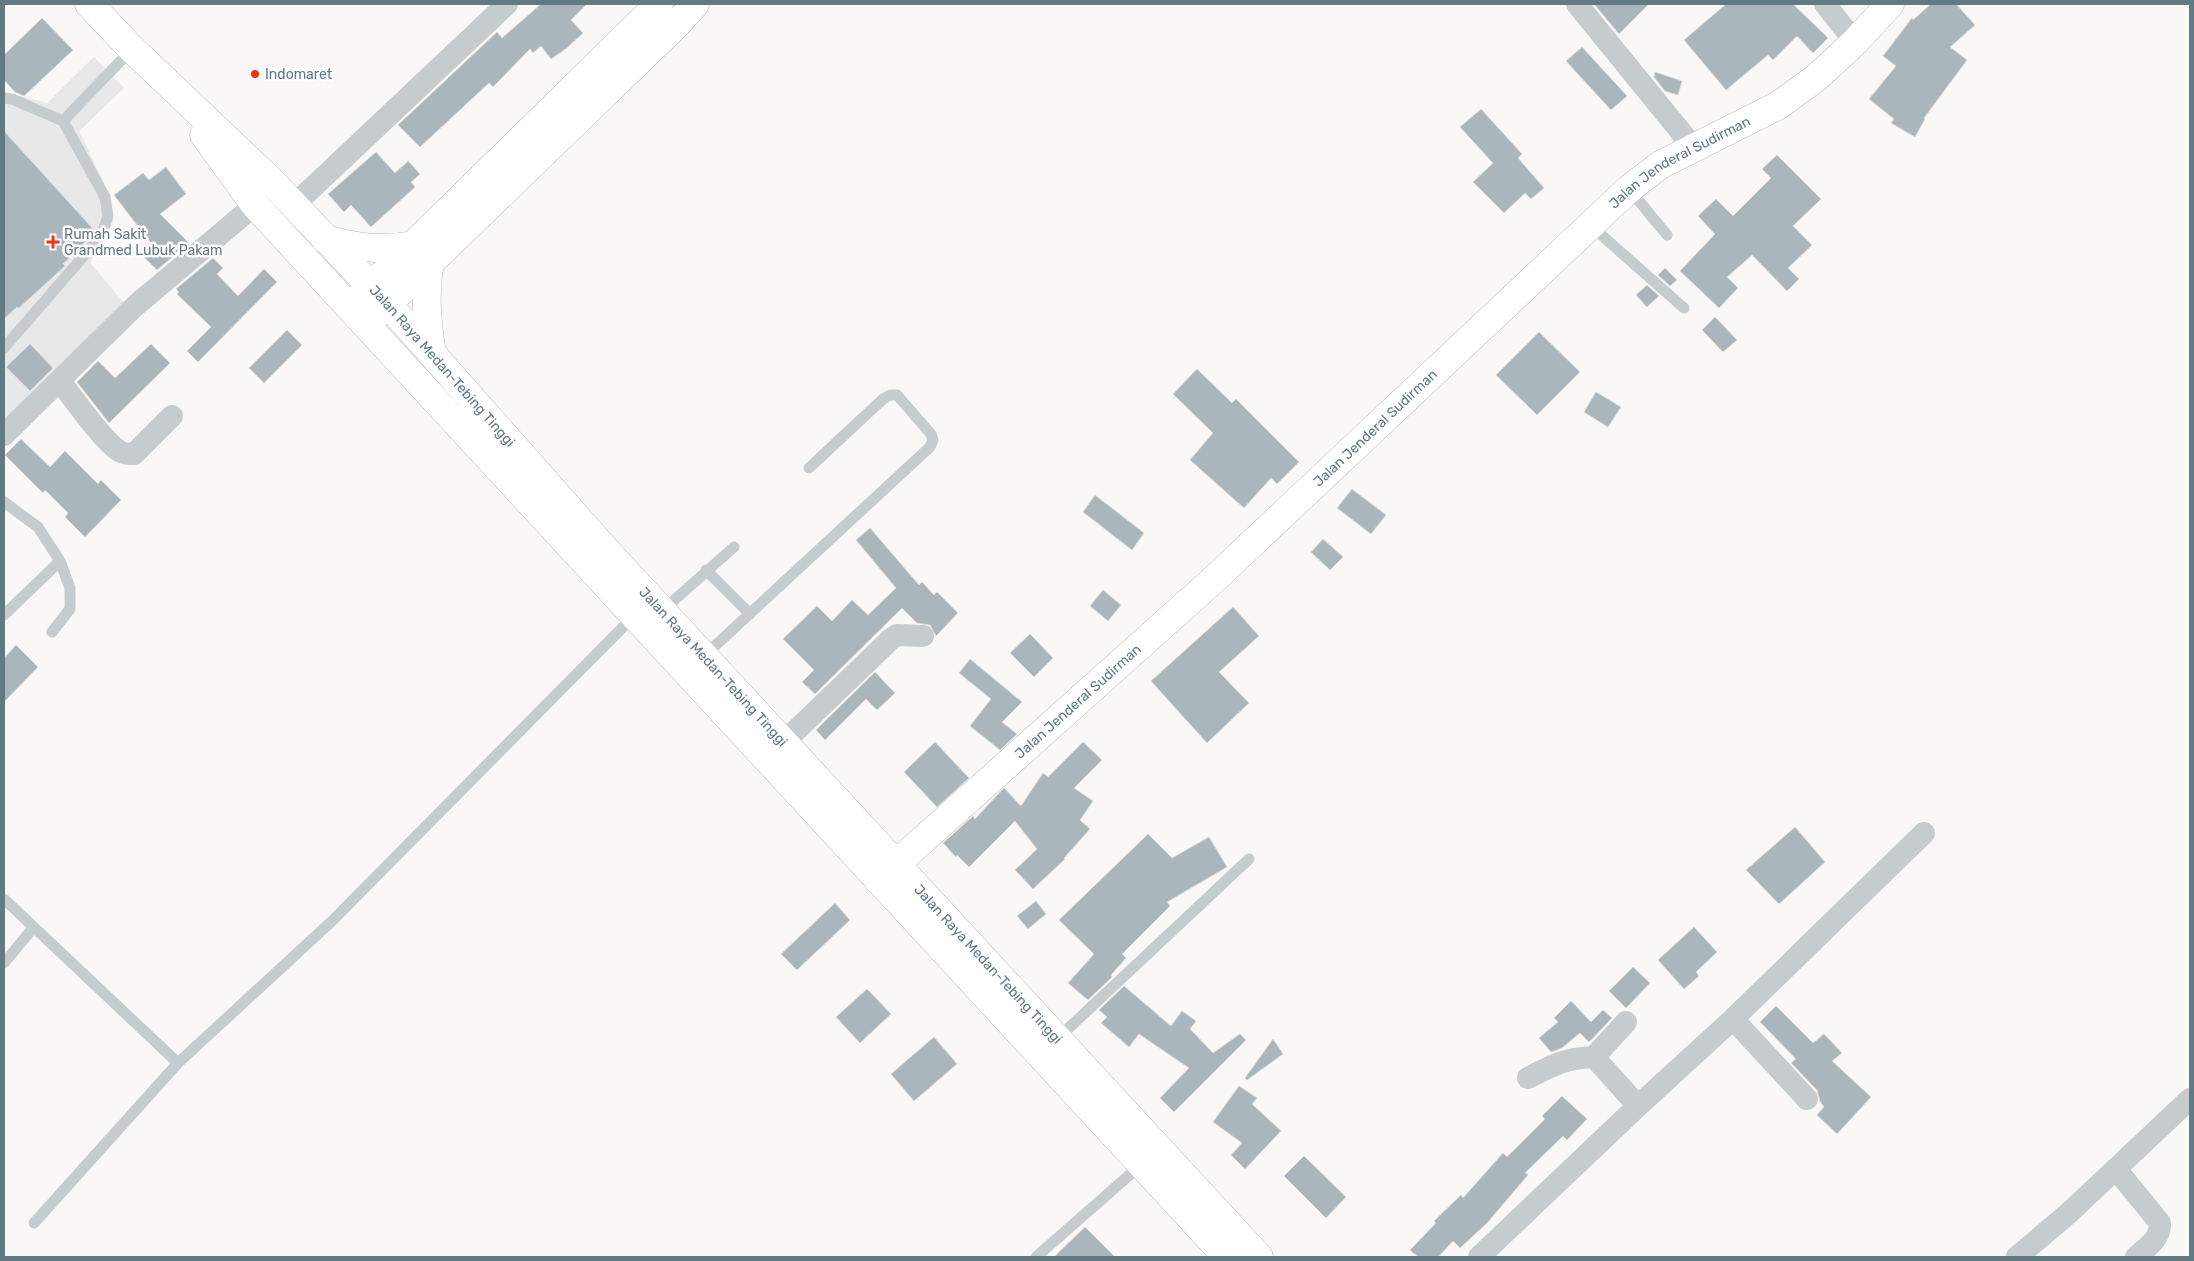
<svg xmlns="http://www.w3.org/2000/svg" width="2194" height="1261" viewBox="0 0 2194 1261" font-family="Rubik,sans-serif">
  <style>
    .built { fill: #e7e8e7 }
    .building { fill: #aab6bb; stroke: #dbdad8 }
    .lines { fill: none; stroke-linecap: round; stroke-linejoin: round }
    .secondary-casing { stroke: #b8bfc3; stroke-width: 29 }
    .highway-casing { stroke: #b8bdc0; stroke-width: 29 }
    .lane { stroke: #c6cbce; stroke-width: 11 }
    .street { stroke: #c6cbce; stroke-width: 22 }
    .secondary { stroke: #fff; stroke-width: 28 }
    .highway { stroke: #fff; stroke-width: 28 }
    .poi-dot { fill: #f52f1a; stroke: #fff; stroke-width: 2 }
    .labels { text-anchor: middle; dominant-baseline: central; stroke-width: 5; stroke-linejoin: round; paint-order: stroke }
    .poi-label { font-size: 14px; fill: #617a84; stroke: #fff; text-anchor: start }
    .street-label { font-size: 14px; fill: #617a84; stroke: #fff }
  </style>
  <rect width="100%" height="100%" fill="#f9f8f6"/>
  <path class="built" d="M94,57L124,88L79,131L103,181L113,221L90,263L127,306L4,430V92L47,103Z"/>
  <path class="building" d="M541,4H587L571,20L583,33L567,48L551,59L541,46L533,53L530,49L493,87L489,83L420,147L398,125L497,32L502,38Z
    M1594,4H1649L1619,34Z
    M1726,4H1793L1828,38L1813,53L1797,36L1773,60L1768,55L1726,90L1684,40Z
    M1931,4H1956L1975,25L1950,47L1967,60L1924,118L1925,119L1915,137L1891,123L1894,119L1869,99L1896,66L1883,56L1912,18L1913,20Z
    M42,18L73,50L24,96L15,92L4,80V55Z
    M1582,47L1627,96L1611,110L1566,61Z
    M1655,72L1682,81L1678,95L1665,91L1654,77Z
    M1481,109L1522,154L1518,158L1544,188L1531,199L1525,193L1504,213L1473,182L1493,163L1460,127Z
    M4,131L94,230L81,247L63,264L65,266L19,308L17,307L4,319Z
    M376,152L395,173L408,161L420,174L411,182L415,187L371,227L351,205L344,212L328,194Z
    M1777,155L1821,199L1793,226L1812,245L1788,268L1799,279L1787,291L1752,255L1727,277L1738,288L1719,308L1680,271L1715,234L1698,216L1716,199L1733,216L1771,178L1762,169Z
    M166,167L186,194L160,214L189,243L157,270L144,257L154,247L114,195L143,173L149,180Z
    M213,258L223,268L217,274L238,296L264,269L277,282L198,362L187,351L211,327L177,294L179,292L176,289Z
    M1665,268L1677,280L1670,286L1658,275Z
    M1647,285L1659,296L1647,307L1636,295Z
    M1715,317L1737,340L1723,352L1702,330Z
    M287,330L302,345L264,383L249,368Z
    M1539,332L1580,372L1537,415L1496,375Z
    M30,344L53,368L30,391L6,367Z
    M151,344L170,363L109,423L77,382L98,361L115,378Z
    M1197,369L1232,403L1236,399L1299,462L1277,484L1271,478L1244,508L1190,460L1213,433L1173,394Z
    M1596,392L1621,407L1608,427L1584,412Z
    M21,439L50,467L65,451L98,484L101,480L121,500L85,537L65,517L68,513L45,490L43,493L5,455Z
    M1352,489L1386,515L1371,534L1337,508Z
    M1095,495L1144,533L1132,550L1083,512Z
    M870,528L919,585L922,582L934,595L937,592L958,613L936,636L930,625L917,623L902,608L815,694L802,682L814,670L783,639L817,606L832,621L852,600L868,615L896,588L856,540Z
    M1323,539L1343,557L1330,570L1311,552Z
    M1103,590L1121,605L1108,621L1090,606Z
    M1233,607L1259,636L1219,672L1249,703L1207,743L1151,681Z
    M1030,634L1053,658L1034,677L1010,653Z
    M16,645L38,667L4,702V658Z
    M970,659L1022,702L1002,722L1017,734L1000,750L970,726L991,699L959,673Z
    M875,672L895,693L877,710L866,699L825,740L816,730Z
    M935,742L969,778L937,807L904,772Z
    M1083,742L1102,760L1074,788L1093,801L1080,820L1090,829L1064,858L1065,859L1033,889L1015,870L1037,849L1015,821L969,867L957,855L956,857L943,843L973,816L975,819L1004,788L1021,806L1043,773L1048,777Z
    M1795,827L1825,862L1779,904L1746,870Z
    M1148,834L1172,858L1209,837L1227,867L1167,902L1170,906L1122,954L1126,958L1111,975L1112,977L1088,1000L1068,983L1094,954L1059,920Z
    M1036,901L1046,914L1028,929L1017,916Z
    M835,903L850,920L797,970L781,954Z
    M1694,927L1717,952L1696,972L1699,976L1684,989L1658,960Z
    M1633,967L1650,983L1626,1008L1609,991Z
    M1124,986L1171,1026L1182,1011L1196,1021L1190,1029L1213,1053L1240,1034L1246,1040L1174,1112L1160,1098L1189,1068L1139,1034L1129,1047L1101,1023L1107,1017L1099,1010Z
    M867,989L891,1014L860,1043L836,1017Z
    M1571,1001L1591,1022L1603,1010L1612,1018L1589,1042L1580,1033L1562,1048L1551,1052L1539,1038L1558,1022L1554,1018Z
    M1776,1006L1813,1043L1824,1034L1842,1053L1832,1061L1871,1097L1837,1134L1817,1115L1824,1107L1820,1101L1817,1090L1791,1063L1796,1059L1760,1022Z
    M934,1037L957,1064L914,1101L891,1074Z
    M1273,1039L1283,1054L1247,1080L1245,1078Z
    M1239,1086L1257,1098L1252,1104L1281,1131L1245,1169L1231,1155L1242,1143L1213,1122Z
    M1562,1096L1587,1119L1567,1140L1563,1136L1525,1173L1528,1175L1487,1223L1460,1248L1453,1241L1438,1257H1418L1410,1250L1436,1223L1434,1221L1461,1195L1463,1198L1503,1153L1507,1157L1545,1119L1542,1116Z
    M1304,1156L1346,1197L1326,1218L1284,1176Z
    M1085,1227L1115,1257H1054Z"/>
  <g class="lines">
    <defs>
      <g id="secondary">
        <path id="s1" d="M878,880L1210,583L1629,189L1660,165L1779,105L1816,78L1855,42L1890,4"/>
      </g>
      <g id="highway">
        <path id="s2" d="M89,4L132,49L271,181L388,304L604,548L1259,1257"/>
        <path d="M204,135L255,205L1227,1257"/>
        <path d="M325,239C358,248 382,251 415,245"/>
        <path d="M430,261C424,294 427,321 432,354"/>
        <path d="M357,300L659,4"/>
        <path d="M374,317L677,24L695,4"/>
      </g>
    </defs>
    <use href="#secondary" class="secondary-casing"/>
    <use href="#highway" class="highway-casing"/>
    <path class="lane" d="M4,98L12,99L63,121L105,197L108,216L104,228L95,243L4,348
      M63,121L132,49
      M1629,189L1667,235
      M1590,225L1684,308
      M4,502L38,527L60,561L70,588V609L52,632
      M706,570L750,614
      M662,611L734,547
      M4,615L60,561
      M704,656L930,447L933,440L931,434L897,395H890L883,399L809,468
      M4,899L178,1063
      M4,963L34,927
      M1057,1039L1249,859
      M34,1223L178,1063L332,921L634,616
      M1036,1257L1141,1165"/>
    <path class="street" d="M1577,4L1694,148
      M1825,4L1855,42
      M294,205L507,4
      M60,381C74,399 101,439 119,451C124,454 128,454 134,454L172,416
      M4,435L135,306L255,205
      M784,742L891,639L897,635L923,636
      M1733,1019L1807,1099
      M1594,1057L1626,1022
      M1528,1078C1553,1065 1565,1058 1594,1057L1638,1106
      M2116,1169L2160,1223C2161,1239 2147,1247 2136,1257
      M1479,1257L1638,1106L1733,1019L1924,833
      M2017,1257L2070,1212L2190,1099"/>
    <use href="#secondary" class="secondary"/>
    <use href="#highway" class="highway"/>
  </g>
  <g class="poi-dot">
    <circle cx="255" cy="74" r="5"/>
    <path d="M50.5 234.5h5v5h5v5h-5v5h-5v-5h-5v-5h5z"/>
  </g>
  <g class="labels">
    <g class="poi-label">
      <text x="265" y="74">Indomaret</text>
      <text x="64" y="234">Rumah Sakit<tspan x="64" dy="16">Grandmed Lubuk Pakam</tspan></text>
    </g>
    <g class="street-label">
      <text stroke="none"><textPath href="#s1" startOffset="1078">Jalan Jenderal Sudirman</textPath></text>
      <text stroke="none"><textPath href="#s2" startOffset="506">Jalan Raya Medan-Tebing Tinggi</textPath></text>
      <text stroke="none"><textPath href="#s1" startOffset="672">Jalan Jenderal Sudirman</textPath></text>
      <text stroke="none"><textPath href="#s2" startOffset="911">Jalan Raya Medan-Tebing Tinggi</textPath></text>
      <text stroke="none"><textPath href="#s1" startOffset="268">Jalan Jenderal Sudirman</textPath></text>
      <text stroke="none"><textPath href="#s2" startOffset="1316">Jalan Raya Medan-Tebing Tinggi</textPath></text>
    </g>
  </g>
  <rect width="2194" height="1261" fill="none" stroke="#617a84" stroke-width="10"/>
</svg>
